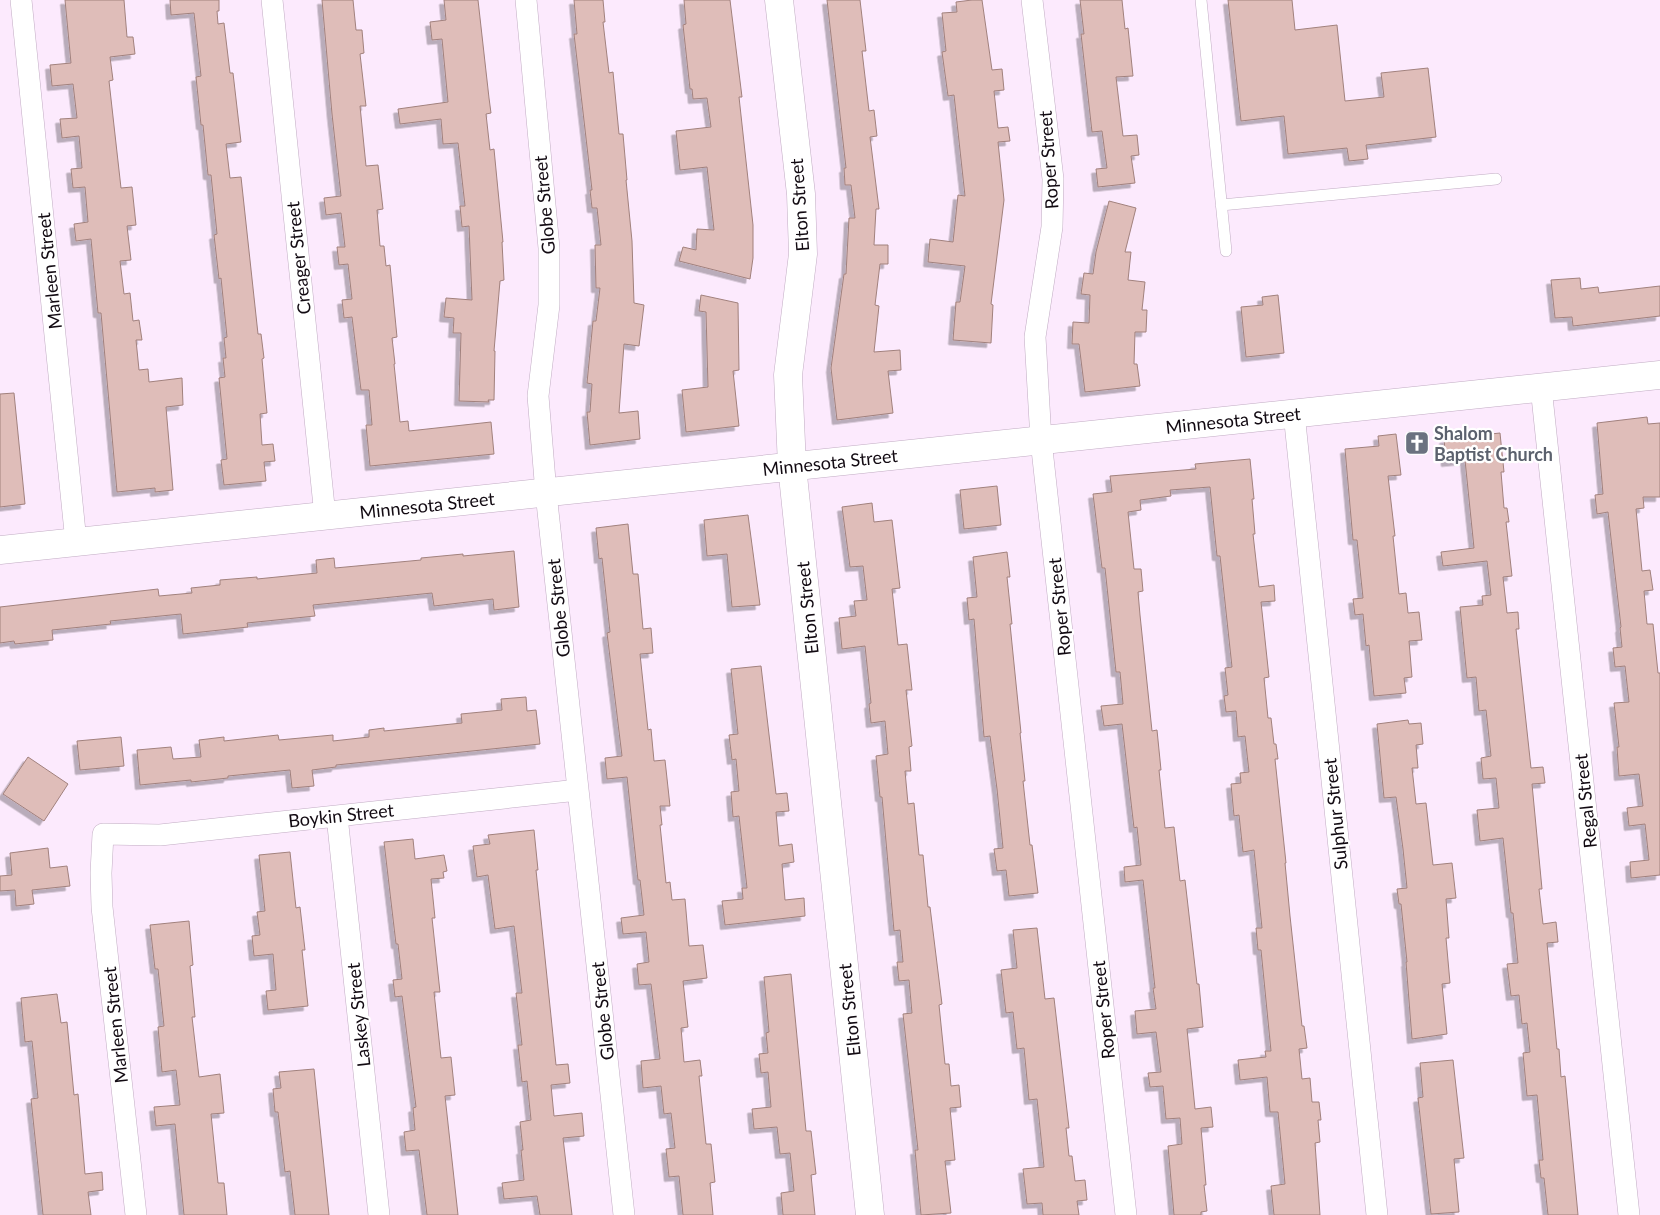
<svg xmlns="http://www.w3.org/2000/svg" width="1660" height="1215" viewBox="0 0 1660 1215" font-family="Lato,sans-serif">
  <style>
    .building { fill: #dfbdb9; stroke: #a1817d; filter: url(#shadow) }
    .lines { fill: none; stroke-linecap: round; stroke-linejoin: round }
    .service-casing { stroke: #c1acc3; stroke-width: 12 }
    .minor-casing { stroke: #c1acc3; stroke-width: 22 }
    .tertiary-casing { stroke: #c1acc3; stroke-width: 29 }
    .service { stroke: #fff; stroke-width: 11 }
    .minor { stroke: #fff; stroke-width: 21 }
    .tertiary { stroke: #fff; stroke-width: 28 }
    .labels { text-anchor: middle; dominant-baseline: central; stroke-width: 4.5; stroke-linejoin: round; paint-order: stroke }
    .street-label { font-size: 18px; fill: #120a12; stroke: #fff }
    .worship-label { font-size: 18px; font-weight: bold; fill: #5b616d; stroke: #fff; text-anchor: start }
  </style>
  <defs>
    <filter id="shadow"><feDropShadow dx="-4.5" dy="4.5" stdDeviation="0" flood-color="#0004"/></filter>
  </defs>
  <rect width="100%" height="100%" fill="#fceafd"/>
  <path class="building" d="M65,0H124L127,37H133L135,54L110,57L113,80L109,81L121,188L132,187L136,225L127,226L131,260L120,261L124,294L130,293L133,321L139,320L142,340H136L139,370L148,369L149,382L182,378L183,405L166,407L173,490L155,492V488L117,492L101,313H98L91,239L76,241L74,224L88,222L85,187L73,188L71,169L82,168L79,136L62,138L60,119L77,118L73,84L52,86L50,65L71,63Z
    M170,0H219V11H217L218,24L224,23L230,73H233L241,142L226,144L230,178L241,177L258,334H261L264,358L262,359L267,413L260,414L262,445L273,444L275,461L264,462L266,481L224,485L221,460L227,459L219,378L225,377L223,358H226L224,338L227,337L221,278L219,279L214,235L217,234L211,175H208L203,125H201L196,77L201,76L194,13L171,15Z
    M322,0H353L356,30H362L364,53L360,54L366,106H360L366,166L378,165L383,209L377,210L380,246H384L386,266L390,265L397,337L392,338L395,364H394L400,422L408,421L409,431L491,422L494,454L370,466L366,425H372L369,390H361L352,317L344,318L342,300L352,299L348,264L339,265L337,247H345L341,213L326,215L324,198L341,196L332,114Z
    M444,0H478L489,98L491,113L486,114L490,150L494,149L503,242H502L504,280L500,281L494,351H495L494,400H488L489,402L459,401L461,333H453L454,318L444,317L446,298L472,300L469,226L462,227L460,206H465L458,143L443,144L441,119L400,124L398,109L448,102L442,39L432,40L430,22L446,20Z
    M574,0H603L605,22H603L609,73L613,72L619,134H623L627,180H626L632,241L634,303L644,305L639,346L624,344L619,413L638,411L640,439L590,445L587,412H590L592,384L587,383L593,321H596L600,288H596L595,245H601L597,208H592L590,190H592L574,34H577Z
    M684,0H730L742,97H739L753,225V258L750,279L679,261L683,247L696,250L697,229L714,230L707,167L680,170L676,131L711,127L707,98L693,99L692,89H690L683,25L686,24Z
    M827,0H860L866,51H862L869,111L874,110L877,136L870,137L879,209H876L874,245H888V264H880L875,305L879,306L874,352L900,350L901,370L888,371L893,413L837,420L831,368L844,274H846L849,218H855L851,185H845L844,168H846Z
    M972,0H982L992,70L1002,69L1004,90L994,91L998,128L1008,127L1010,141L998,142L1004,200L991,304L993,305L991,343L953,340L956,302H960L965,266L928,262L930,239L953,242L958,195L965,196L954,95L948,96L942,52L946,51L942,13L957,12L956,2Z
    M1080,0H1122L1125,29L1128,28L1133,76L1116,77L1123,136L1137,135L1139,155L1131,156L1135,183L1098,187L1096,169L1107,168L1102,131L1092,132L1081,34H1084Z
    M1228,0H1292L1295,30L1337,25L1345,101L1384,97L1381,73L1428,68L1436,137L1366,145L1368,159L1349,161L1347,148L1288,154L1284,116L1241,121Z
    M1109,201L1136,208L1125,252H1131L1128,280L1145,282L1142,310H1147L1146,332H1135L1134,364H1137L1140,386L1085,392L1079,344H1072L1073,322L1089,323L1090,295L1081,294L1084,273L1093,274L1096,252Z
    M1580,278L1581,289L1598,287L1599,293L1660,286V316L1573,326L1572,317L1555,318L1551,280Z
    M701,295L738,303L739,370L733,371L739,426L686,432L682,390L708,387L706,312L699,311Z
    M1278,295L1284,353L1246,357L1241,307L1263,305L1262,297Z
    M14,393L25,504L0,507V394Z
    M1647,417L1648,424L1660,423V497H1643L1644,508L1636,509L1642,571L1650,570L1653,590L1644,591L1647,624H1653L1658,673H1660V875L1631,878L1630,862L1649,860L1645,824L1629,826L1627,808L1643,806L1639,774L1619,776L1617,747H1619L1614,703L1629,702L1625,666L1615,667L1613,648L1622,647L1620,628L1621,627L1608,512L1597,514L1595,495L1603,494L1597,423Z
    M1500,433L1504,472H1501L1504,508H1507L1509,522H1506L1512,576L1503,577L1507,613L1518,612L1519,629H1516L1531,768L1543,767L1545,783L1532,784L1542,889H1539L1543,924L1556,922L1558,942L1547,943L1557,1049H1559L1561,1077L1565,1076L1578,1215H1548L1544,1178H1541L1539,1160H1543L1537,1095L1527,1096L1523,1053L1530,1052L1527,1023L1522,1024L1519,995L1511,996L1507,964L1518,963L1513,913H1511L1503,838L1480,841L1477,810L1499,808L1496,778L1483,779L1481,758L1491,756L1486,710L1479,711L1476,677L1467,678L1460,607L1483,605L1482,596L1491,595L1487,561L1443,566L1441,552L1474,548L1465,460L1446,462L1444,439Z
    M1396,434L1401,475L1388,476L1395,536H1393L1399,594L1406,593L1408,613L1419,612L1422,640L1409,641L1412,677L1404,678L1406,693L1374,696L1369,645L1366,646L1363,614L1355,615L1353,599L1363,598L1357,540H1353L1345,449L1379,446L1378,436Z
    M1250,459L1254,499H1252L1255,534H1253L1259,587L1274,585L1275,601L1261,602L1269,677L1264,678L1268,718H1271L1274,744H1276L1278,759H1275L1286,863H1285L1290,916L1302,1026H1304L1307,1048L1299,1049L1302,1079L1310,1078L1312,1102H1319L1321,1120H1318L1320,1142L1315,1143L1320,1215H1274L1271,1186L1285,1184L1278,1112H1270L1267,1077L1240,1080L1238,1060L1266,1057L1265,1051H1271L1261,950H1258L1256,928H1262L1254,850L1243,852L1239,815L1234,816L1231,784L1241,783L1240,773L1249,772L1245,736L1238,737L1236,711L1226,712L1224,696L1228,695L1225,668L1232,667L1220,556H1217L1210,487L1170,490L1171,496L1140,500L1141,510L1128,512L1134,569H1141L1143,591L1138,592L1140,615L1152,731L1157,730L1161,770H1159L1165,828L1174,827L1180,881L1185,880L1197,984H1199L1203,1027L1187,1029L1195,1109L1211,1107L1213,1127L1201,1128L1206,1185H1204L1207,1211L1201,1212V1215H1174L1168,1146L1182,1144L1180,1118L1166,1119L1163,1086L1150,1087L1148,1073L1161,1072L1156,1032L1137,1034L1135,1011L1156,1009L1153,988H1155L1143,880L1125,882L1124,867L1141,865L1137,827L1134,828L1122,724L1104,726L1101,706L1123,704L1120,672H1116L1105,568H1102L1093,494L1112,492L1110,476L1196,469L1195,464Z
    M997,486L1001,525L964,529L960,490Z
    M872,503L874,522L892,520L900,588L892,589L898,645L907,644L912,690H906L912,746L909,747L911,771H905L908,804L914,803L919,855H923L928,907H930L942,1004L939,1005L945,1064H949L951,1086L959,1085L961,1107L950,1108L955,1160L945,1161L951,1213L921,1215L915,1150H918L903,1014L912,1013L909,980L899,981L897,962H903L900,930L894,931L882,797H880L876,756L888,754L885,721L871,723L869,704L871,703L865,646L842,649L839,618L856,616L854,601L867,600L863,566L850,567L842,507Z
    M748,515L760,605L732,607L727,554L707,556L704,520Z
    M628,524L633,574H638L643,629L651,628L653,653L640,654L648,730L651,729L654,761L665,760L670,806H660L662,825H660L666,883L670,882L672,900L685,899L689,946L703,945L707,978L683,981L688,1027L681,1028L684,1062L700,1060L702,1076H699L706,1144H711L715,1182L710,1183L713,1215H683L679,1176L669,1177L666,1149L675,1148L671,1113L664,1114L661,1086L643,1088L641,1061L660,1059L651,984L639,985L637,964L649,962L646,932L623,934L621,918L644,915L640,880H638L627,777L607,779L605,758L622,756L607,633L610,632L602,558L599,559L596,528Z
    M514,551L519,607L494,610L493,599L434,606L432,593L313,605L315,616L247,623L248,627L183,634L181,614L110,621L111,624L52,630L53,640L15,644L14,641L0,643V607L158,589L159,596L192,593L191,588L220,585V580L257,577V579L317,573L316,560L334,558L335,568L421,560V558L463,554V556Z
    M1007,552L1010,577H1007L1012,624H1010L1021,733H1020L1025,781H1023L1030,845H1032L1038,893L1009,896L1006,870L997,871L994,849L1003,848L997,789L990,736L984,737L974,619L969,620L967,598L977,597L973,557Z
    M761,666L776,794L787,793L789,811L776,812L779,846L792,844L794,862L782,864L785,900L804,898L805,916L725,925L722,901L743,899L742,888H747L739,816L733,817L731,792L739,791L736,759L732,760L729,735L738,734L731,669Z
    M526,697L527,711L536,710L540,744L336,765V767L312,770L314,786L292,788L290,770L228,776V778L191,782V780L140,785L137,750L171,747L173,759L201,757L199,740L224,737V741L278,735L279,740L333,735V741L369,737V730L384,728V731L462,723L461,714L502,710L501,699Z
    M1408,720L1409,724L1421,723L1423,744L1416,745L1418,768H1412L1416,804L1426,803L1433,865L1452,863L1456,898L1446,899L1449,938H1446L1450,983L1442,984L1447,1034L1412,1039L1406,962H1407L1401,904H1399L1397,889L1407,888L1403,849L1396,797L1384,798L1377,724Z
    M121,737L124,766L80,770L77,741Z
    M28,757L68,784L44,821L3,794Z
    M534,830L538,870H536L556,1065L568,1064L570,1083L551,1085L554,1116L582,1113L584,1136L563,1138L572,1215H540L537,1196L504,1199L502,1183L524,1180L521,1150H523L520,1122L531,1120L527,1081L522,1082L518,1045H522L516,993H522L514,926L495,929L488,875L477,877L473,846L490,844L488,835Z
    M413,839L415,859L444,855L447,871L443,872L444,878L431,879L435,918H432L440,992H434L441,1058L451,1057L455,1095L445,1096L458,1215H427L419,1150L406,1151L404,1132L415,1130L413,1108L416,1107L402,996L395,997L393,980L402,979L398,944H396L384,842Z
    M48,848L50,868L67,866L70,886L32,890L34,904L16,906L15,890L0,891V876L12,875L10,853Z
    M290,852L296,908L300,907L305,950H302L308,1006L268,1010L266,991L276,990L273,954L254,956L252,936L260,935L257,912L265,911L259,855Z
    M189,921L193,965L190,966L195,1017H192L199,1077L220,1074L224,1113L211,1114L218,1183H224L227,1215H184L175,1124L156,1126L154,1107L180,1105L176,1070L162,1072L158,1027L164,1026L158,969H155L150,925Z
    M1037,928L1045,999L1054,998L1069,1128H1066L1069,1156H1072L1075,1181L1085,1180L1087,1200L1077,1201L1079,1215H1043L1042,1203L1027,1204L1023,1169L1044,1167L1037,1099L1029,1100L1024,1048L1017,1049L1013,1012L1006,1013L1001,970L1017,968L1013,930Z
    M791,974L806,1131H811L816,1174L811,1175L815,1215H783L781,1193L794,1191L790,1153L780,1154L777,1127L754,1129L752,1109L771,1107L768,1072L761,1073L759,1054L768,1053L766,1033L769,1032L764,977Z
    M57,994L61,1023L67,1022L74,1095L78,1094L85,1174L102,1172L103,1190L88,1192L91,1215H43L31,1099L38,1098L32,1041L25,1042L21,998Z
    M1453,1060L1464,1158L1454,1159L1459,1212L1431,1214L1418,1098L1423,1097L1420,1063Z
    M314,1069L329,1215H295L290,1171L285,1172L278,1112H275L273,1089L281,1088L279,1072Z"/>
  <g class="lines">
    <defs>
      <path id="service" d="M1201,0L1226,251
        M1221,205L1496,179"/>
      <path id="minor" d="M21,0L76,542
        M272,0L325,516
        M526,0L549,248V305L538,396L546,493L624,1215
        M1032,0L1053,179L1052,227L1035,337L1041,440L1126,1215
        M1541,387L1629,1215
        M1294,413L1377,1215
        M337,816L379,1215
        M136,1215L102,907L101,873L103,834L160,835L578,790"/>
      <path id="tertiary" d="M779,0L801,194L803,254L788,375L792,466L870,1215
        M0,550L1660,375"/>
    </defs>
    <use href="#service" class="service-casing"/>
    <use href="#minor" class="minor-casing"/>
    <use href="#tertiary" class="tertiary-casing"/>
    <use href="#service" class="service"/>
    <use href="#minor" class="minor"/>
    <use href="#tertiary" class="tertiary"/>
  </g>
  <defs>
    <symbol id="church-square" viewBox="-11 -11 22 22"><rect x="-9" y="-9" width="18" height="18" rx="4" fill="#6b7280" stroke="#fff"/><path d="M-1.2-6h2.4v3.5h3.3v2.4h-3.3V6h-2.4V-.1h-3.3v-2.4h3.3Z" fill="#fff"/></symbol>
  </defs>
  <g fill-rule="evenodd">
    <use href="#church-square" x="1403" y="429" width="28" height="28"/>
  </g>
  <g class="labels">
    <g class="street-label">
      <text transform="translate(1048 160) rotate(-94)">Roper Street</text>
      <text transform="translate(544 205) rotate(-95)">Globe Street</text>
      <text transform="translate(799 205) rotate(-94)">Elton Street</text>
      <text transform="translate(298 258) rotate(-96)">Creager Street</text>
      <text transform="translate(49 271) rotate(-96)">Marleen Street</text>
      <text transform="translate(1233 420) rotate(-6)">Minnesota Street</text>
      <text transform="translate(830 462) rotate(-6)">Minnesota Street</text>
      <text transform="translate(427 505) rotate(-6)">Minnesota Street</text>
      <text transform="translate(1059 607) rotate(-96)">Roper Street</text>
      <text transform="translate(558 608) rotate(-96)">Globe Street</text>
      <text transform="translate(807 608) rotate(-96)">Elton Street</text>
      <text transform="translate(1585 801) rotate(-96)">Regal Street</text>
      <text transform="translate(1335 814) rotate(-96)">Sulphur Street</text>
      <text transform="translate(341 815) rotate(-6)">Boykin Street</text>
      <text transform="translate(849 1010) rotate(-96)">Elton Street</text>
      <text transform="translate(1103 1010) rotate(-96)">Roper Street</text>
      <text transform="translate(602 1011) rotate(-96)">Globe Street</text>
      <text transform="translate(358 1015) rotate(-96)">Laskey Street</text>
      <text transform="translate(115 1025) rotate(-96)">Marleen Street</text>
    </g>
    <g class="worship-label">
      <text x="1434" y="433">Shalom<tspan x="1434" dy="21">Baptist Church</tspan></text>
    </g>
  </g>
</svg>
